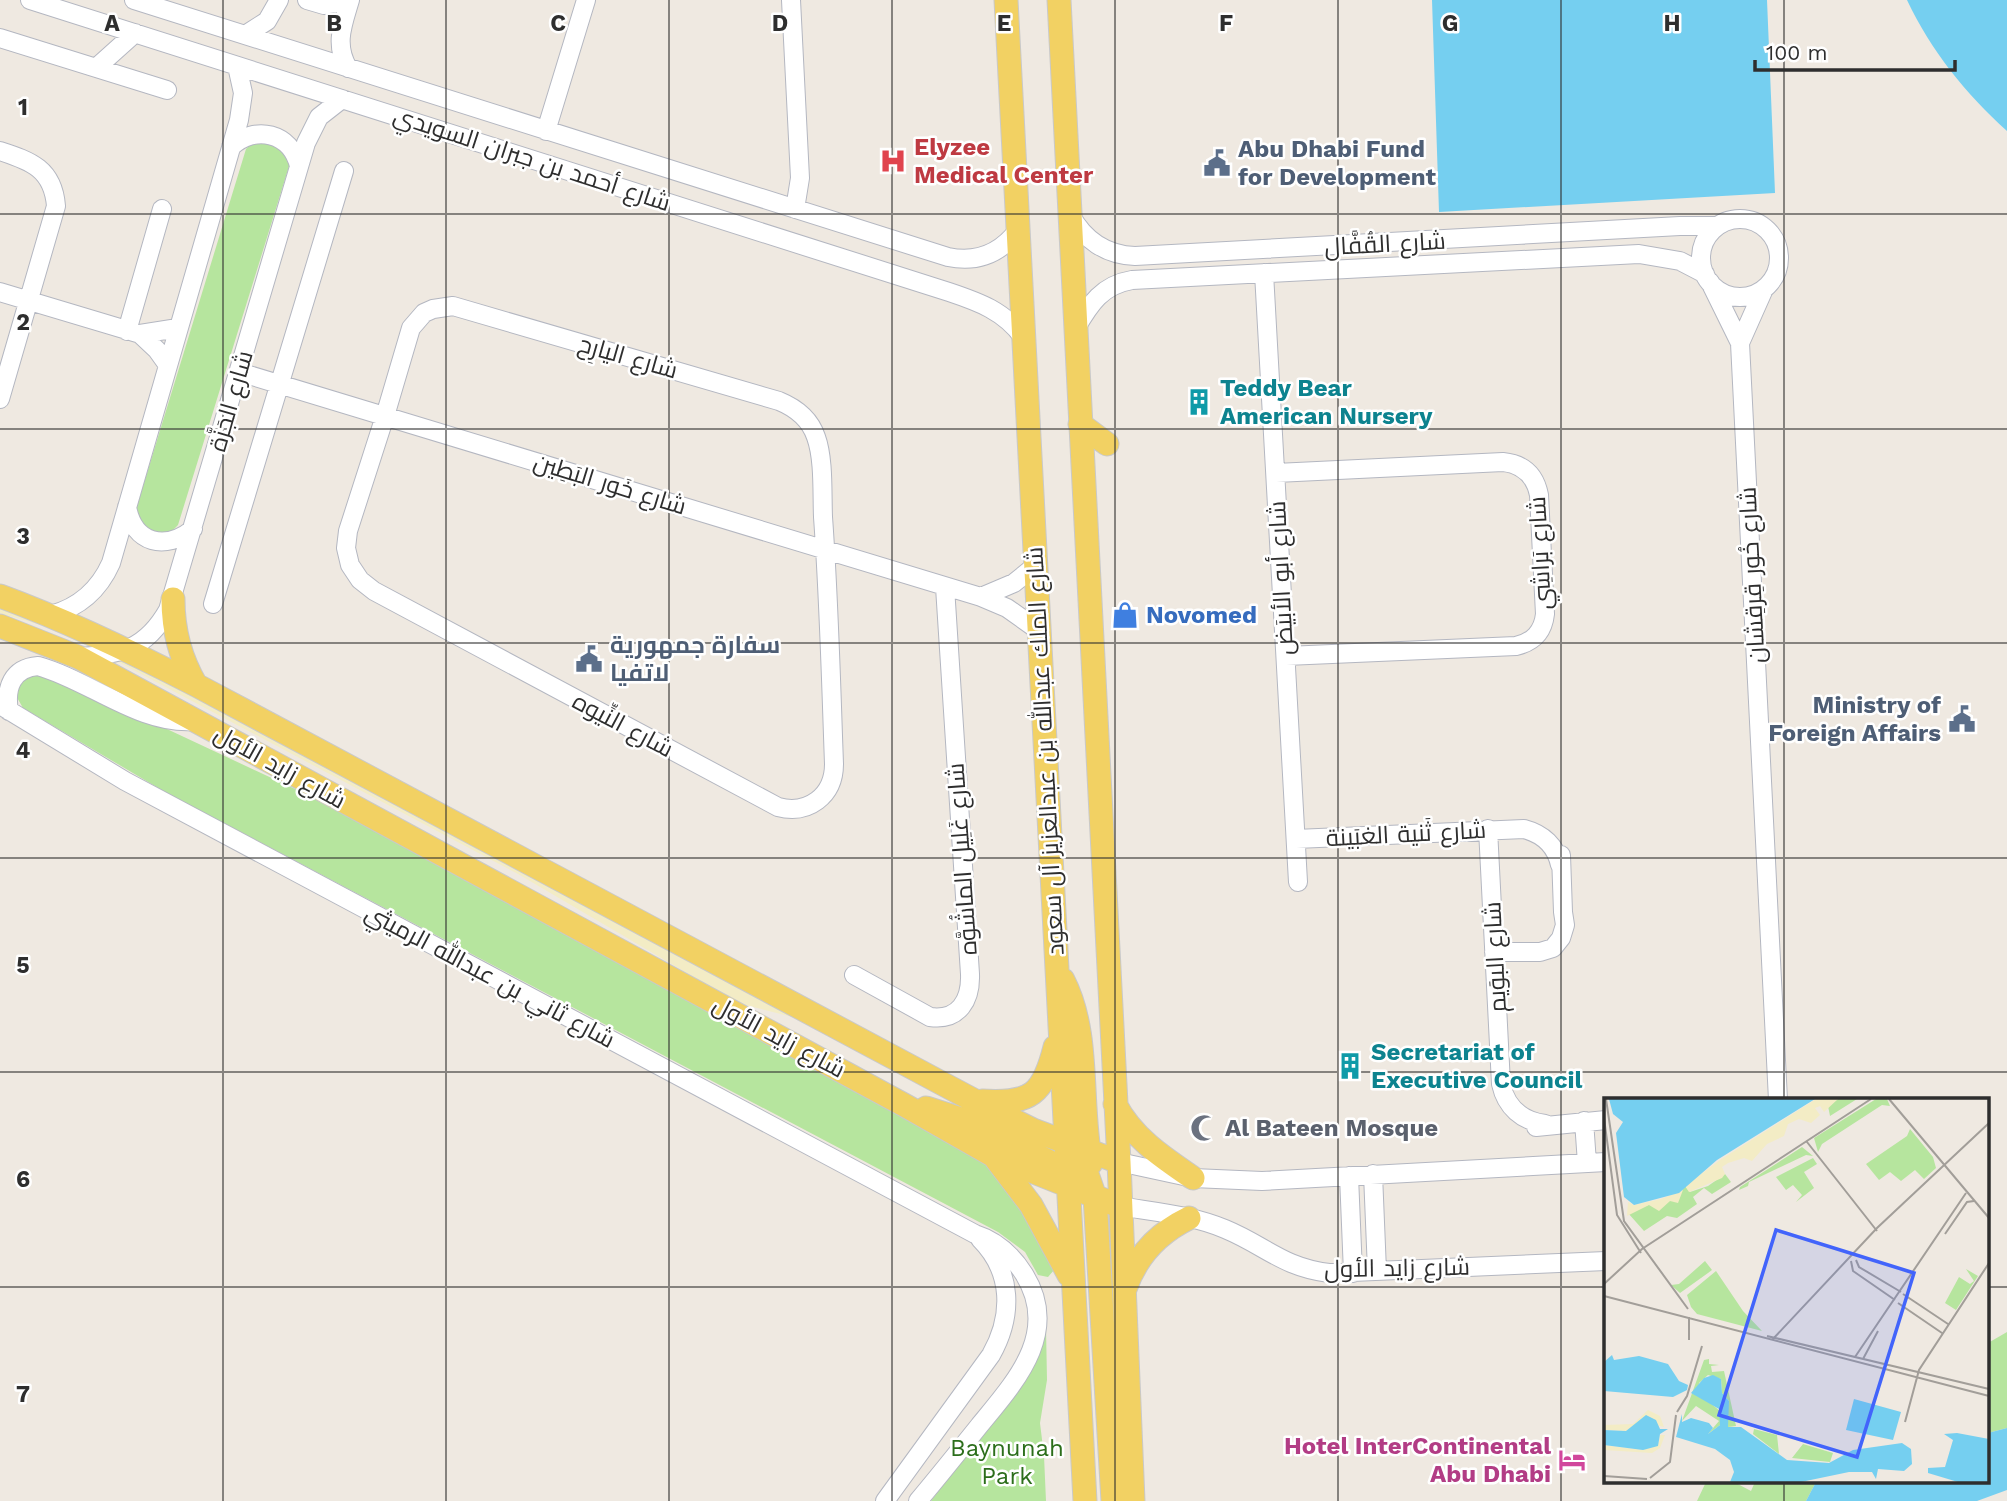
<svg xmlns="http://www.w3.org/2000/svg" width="2007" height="1501" viewBox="0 0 2007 1501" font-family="'Work Sans',Cairo,sans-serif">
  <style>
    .green { fill: #b6e59e }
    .sand { fill: #f3ecc5 }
    .water { fill: #75cff0 }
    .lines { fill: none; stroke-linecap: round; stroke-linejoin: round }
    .minor-casing { stroke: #b4b7c1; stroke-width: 20 }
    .major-casing { stroke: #c9c9c9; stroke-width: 25 }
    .minor { stroke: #fff; stroke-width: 18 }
    .major { stroke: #f2d163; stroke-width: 23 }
    .grid { fill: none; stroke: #2e2e2e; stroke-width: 2; stroke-opacity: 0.55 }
    .labels { text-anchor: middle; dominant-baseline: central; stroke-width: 5; stroke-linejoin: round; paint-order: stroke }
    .health-label { font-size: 24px; font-weight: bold; fill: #be3a42; stroke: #fff; text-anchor: start }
    .service-label { font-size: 24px; font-weight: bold; fill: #4e5e75; stroke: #fff; text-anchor: start }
    .street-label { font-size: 24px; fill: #2e2e2e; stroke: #fff }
    .culture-label { font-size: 24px; font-weight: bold; fill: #0d838f; stroke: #fff; text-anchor: start }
    .shop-label { font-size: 24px; font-weight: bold; fill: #366cbe; stroke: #fff; text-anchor: start }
    .worship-label { font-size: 24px; font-weight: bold; fill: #5b616d; stroke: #fff; text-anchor: start }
    .hotel-label { font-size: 24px; font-weight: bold; fill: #b23c85; stroke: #fff; text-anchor: end }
    .park-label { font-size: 24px; fill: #2c6e1b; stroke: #fff }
    .inset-road { fill: none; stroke: #a29e99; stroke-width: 2 }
    .view { fill: #4264fb; fill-opacity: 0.15; stroke: #4264fb; stroke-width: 3.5 }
    .inset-edge { fill: none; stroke: #2e2e2e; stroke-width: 3.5 }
    .grid-label { font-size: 23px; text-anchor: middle; font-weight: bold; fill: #2e2e2e; stroke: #fff; stroke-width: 5; stroke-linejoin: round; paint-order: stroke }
  </style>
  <rect width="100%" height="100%" fill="#efe9e1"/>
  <path class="green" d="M264,136L291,160L178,525L169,534L160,536L138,522L136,509L246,149L255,140Z
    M43,671L372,825L996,1169L1019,1200L1054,1270L1048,1277L1038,1275L1025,1252L998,1232L165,792L23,708L15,694L19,681Z
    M1046,1328L1047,1380L1040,1423L1044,1456L1046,1501H931L1030,1370Z
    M2007,1332V1428L1988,1433V1343Z
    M1706,1482H1734L1751,1491L1755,1482H1816L1806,1501H1697Z"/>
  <path class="sand" d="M0,604L98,642L796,1018L738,1003L518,874L96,650L44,626L0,613Z"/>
  <path class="water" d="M1432,0H1767L1775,193L1439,212Z
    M1907,0H2007V131C1966,94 1931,51 1907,0Z
    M2007,1428V1490L1977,1501H1806L1816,1482H1988V1433Z"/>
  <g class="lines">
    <defs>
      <path id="minor" d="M30,0L949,292C979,302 1004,311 1023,337
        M134,0L948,257C977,263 1000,254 1018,230
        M307,0L324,5L345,0
        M791,0L800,178L795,209
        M245,35L267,21L279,0
        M0,38L167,90
        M96,68L135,33
        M348,68C334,44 343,24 350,0
        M546,131L586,0
        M231,147C255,124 291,133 299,166
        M0,151C31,161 53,169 56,206L0,399
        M1070,214C1084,240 1106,255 1135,256L1680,226H1717
        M1701 258a39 39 0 1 1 78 0a39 39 0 1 1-78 0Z
        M1264,273L1298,882
        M1710,282L1740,343L1778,1100
        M0,292L140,334L157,350L167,364
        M453,306L779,401C796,408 810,419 816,437C824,459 822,493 823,517C829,599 831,682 834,764C834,796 808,815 778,807L374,591L360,580L350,565L346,548L348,531L385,416L411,328L424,313L433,309Z
        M1076,328C1090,304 1102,285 1132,280L1639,254L1680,261L1705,274
        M127,331L162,209
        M140,334L178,328
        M1740,343L1764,289
        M239,372L981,597L1007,608L1038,630
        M1276,473L1503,462C1523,464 1535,475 1539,495L1545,614C1543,632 1533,642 1516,646L1286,656
        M127,507C134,544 165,551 193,529
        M981,597L1014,583L1035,566
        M213,604L344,171
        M51,615C80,607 99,590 111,563L239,120L243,93L237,66
        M78,657C121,655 146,649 168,610L306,143L319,117L342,99
        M0,705L125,781L975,1234C997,1241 1012,1255 1024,1274C1061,1333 1015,1382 979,1426C959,1451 939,1476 918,1501
        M9,711C5,688 12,668 38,666C89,680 141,726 195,721
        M1488,829L1501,1084C1506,1107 1522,1121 1545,1124
        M1296,839L1524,829C1543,834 1556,846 1560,865
        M1494,952H1540L1553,948L1561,938L1565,925L1563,912L1561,855
        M854,975L930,1017C959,1021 971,1000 970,974L945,587
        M1584,1121L1587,1163
        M1536,1127L1606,1120
        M1119,1162L1193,1178L1262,1181L1606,1162
        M1373,1174L1377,1271
        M1349,1176L1353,1273
        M1119,1206C1155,1212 1192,1215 1225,1229C1266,1246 1282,1267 1329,1273L1606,1261
        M885,1501L991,1355C1013,1316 1013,1272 980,1239"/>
      <path id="major" d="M1006,0L1085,1501
        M1059,0L1119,1162L1133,1501
        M1080,424L1107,444
        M0,596C68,621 132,652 196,685L975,1101L1033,1130L1119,1162
        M173,599C173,631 180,658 196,685
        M0,626L78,657L906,1106L994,1156L1119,1206
        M1063,980C1091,1034 1079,1104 1091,1163
        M982,1101C1031,1104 1043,1095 1055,1047
        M1115,1104C1132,1137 1162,1157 1193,1178
        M926,1108L970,1122L1070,1172
        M1065,1143L1085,1168L1095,1197L1113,1501
        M996,1159L1031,1205L1069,1275
        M1125,1289C1136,1257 1158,1233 1189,1218"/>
    </defs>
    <use href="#minor" class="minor-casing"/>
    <use href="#major" class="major-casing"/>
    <use href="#minor" class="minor"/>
    <use href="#major" class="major"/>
  </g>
  <path class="grid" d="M223,0V1501M446,0V1501M669,0V1501M892,0V1501M1115,0V1501M1338,0V1501M1561,0V1501M1784,0V1100M0,214H2007M0,429H2007M0,643H2007M0,858H2007M0,1072H2007M0,1287H1606M1988,1287H2007M1784,1482V1501"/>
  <defs>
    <symbol id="hospital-bare" viewBox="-9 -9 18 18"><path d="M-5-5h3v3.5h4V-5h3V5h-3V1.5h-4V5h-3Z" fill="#e0444e" stroke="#fff" stroke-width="2.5" paint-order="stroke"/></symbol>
    <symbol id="civic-bare" viewBox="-9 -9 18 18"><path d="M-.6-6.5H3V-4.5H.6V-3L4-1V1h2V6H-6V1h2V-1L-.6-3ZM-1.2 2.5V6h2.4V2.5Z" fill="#5c6f8a" stroke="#fff" stroke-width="2.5" paint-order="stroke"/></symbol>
    <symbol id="building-bare" viewBox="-9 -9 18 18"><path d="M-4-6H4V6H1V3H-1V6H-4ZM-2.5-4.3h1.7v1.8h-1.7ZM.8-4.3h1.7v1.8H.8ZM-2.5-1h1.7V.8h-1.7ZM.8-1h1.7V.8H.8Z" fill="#0f9aa8" stroke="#fff" stroke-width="2.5" paint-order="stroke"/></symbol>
    <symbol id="shop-bare" viewBox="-9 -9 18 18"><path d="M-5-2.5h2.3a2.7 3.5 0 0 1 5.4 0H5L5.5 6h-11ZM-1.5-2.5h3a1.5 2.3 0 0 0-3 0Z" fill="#3f7fe0" stroke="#fff" stroke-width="2.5" paint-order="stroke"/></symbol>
    <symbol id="mosque-bare" viewBox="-9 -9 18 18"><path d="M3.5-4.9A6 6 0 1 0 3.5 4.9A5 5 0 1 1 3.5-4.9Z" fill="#6b7280" stroke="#fff" stroke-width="2.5" paint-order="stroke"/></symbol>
    <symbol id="hotel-bare" viewBox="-9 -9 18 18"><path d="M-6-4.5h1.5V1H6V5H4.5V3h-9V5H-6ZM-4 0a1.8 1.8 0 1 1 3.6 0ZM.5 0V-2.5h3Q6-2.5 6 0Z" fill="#d1479c" stroke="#fff" stroke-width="2.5" paint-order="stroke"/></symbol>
  </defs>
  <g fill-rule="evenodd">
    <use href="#hospital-bare" x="874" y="142" width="38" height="38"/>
    <use href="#civic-bare" x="1198" y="144" width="38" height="38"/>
    <use href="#building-bare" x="1180" y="383" width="38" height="38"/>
    <use href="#shop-bare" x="1106" y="596" width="38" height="38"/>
    <use href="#civic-bare" x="570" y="640" width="38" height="38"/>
    <use href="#civic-bare" x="1943" y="700" width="38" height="38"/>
    <use href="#building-bare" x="1331" y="1047" width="38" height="38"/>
    <use href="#mosque-bare" x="1185" y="1109" width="38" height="38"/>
    <use href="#hotel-bare" x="1553" y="1441" width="38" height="38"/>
  </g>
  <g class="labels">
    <g class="health-label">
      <text x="914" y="147">Elyzee<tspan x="914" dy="28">Medical Center</tspan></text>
    </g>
    <g class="service-label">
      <text x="1238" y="149">Abu Dhabi Fund<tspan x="1238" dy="28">for Development</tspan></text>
      <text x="610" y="645">سفارة جمهورية<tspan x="610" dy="28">لاتفيا</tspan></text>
      <text x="1941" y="705" text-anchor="end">Ministry of<tspan x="1941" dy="28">Foreign Affairs</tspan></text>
    </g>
    <g class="street-label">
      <text transform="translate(532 159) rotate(18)">شارع أحمد بن جبران السويدي</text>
      <text transform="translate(1385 244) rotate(-3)">شارع القُفَّال</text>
      <text transform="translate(628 357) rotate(16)">شارع اليارِح</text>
      <text transform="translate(231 401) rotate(-74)">شارع الجَزَّة</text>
      <text transform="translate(610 484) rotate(17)">شارع خَور البَطِين</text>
      <text transform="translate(1540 553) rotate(-93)">شارع بَراشِي</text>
      <text transform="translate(1752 575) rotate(-93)">شارع خُور قِرقِشان</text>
      <text transform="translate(1281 578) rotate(-93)">شارع أبو الأبيَض</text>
      <text transform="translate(623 725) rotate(28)">شارع النِّيوه</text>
      <text transform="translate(1045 751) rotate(-93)">شارع الملك عبدالله بن عبدالعزيز آل سعود</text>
      <text transform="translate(280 767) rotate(29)">شارع زايد الأول</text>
      <text transform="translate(1406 834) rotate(-3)">شارع ثَنية الغبَينة</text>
      <text transform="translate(962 859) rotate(-94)">شارع غَلِيل الماشُوَّه</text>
      <text transform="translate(1495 957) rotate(-93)">شارع البوَيم</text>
      <text transform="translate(490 976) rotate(28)">شارع ثاني بن عبدالله الرميثي</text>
      <text transform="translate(779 1037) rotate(28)">شارع زايد الأول</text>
      <text transform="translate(1397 1268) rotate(-1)">شارع زايد الأول</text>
    </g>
    <g class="culture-label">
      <text x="1220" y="388">Teddy Bear<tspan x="1220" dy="28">American Nursery</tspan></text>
      <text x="1371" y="1052">Secretariat of<tspan x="1371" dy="28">Executive Council</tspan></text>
    </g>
    <g class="shop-label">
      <text x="1146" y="615">Novomed</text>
    </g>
    <g class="worship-label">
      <text x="1225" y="1128">Al Bateen Mosque</text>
    </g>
    <g class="hotel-label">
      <text x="1551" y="1446">Hotel InterContinental<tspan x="1551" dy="28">Abu Dhabi</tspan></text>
    </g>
    <g class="park-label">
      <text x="1007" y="1448">Baynunah<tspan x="1007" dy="28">Park</tspan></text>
    </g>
  </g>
  <g transform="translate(1604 1098)">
    <rect width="385" height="385" fill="#efe9e1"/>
    <path d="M234,1H253L226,18L224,8ZM272,1H283L286,8L278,7L218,46L214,54L210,40ZM306,31L329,59L332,70L320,81L311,72L297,83L286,74L275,82L262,66L303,38ZM198,49L209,58L202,57L145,84L144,88L135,92L136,89ZM209,60L213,66L200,74L210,90L192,104L198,97L189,87L182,92L172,79ZM121,76L127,84L108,96L100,90L89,99L93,106L73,120L63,118L40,133L24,115L77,94L81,88L86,94L104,88ZM101,163L108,172L104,175L76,195L67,187L75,186ZM362,171L374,178L352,212L341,205L355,179L366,186L370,183ZM112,173L139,213L158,233L93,216L87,209L83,197ZM105,261V266L115,267L107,268L108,274L120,273L132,328L124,329L121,323L125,303L118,295L117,281L104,277L95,285L94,295L116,313V327L104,336L115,323L92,308L78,323L100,262ZM150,331L173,337L175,356L149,336ZM199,346L229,355L226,364L188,360Z" fill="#b6e59e"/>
    <path d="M212,1H234L220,14L216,8L211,10L216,17L207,25L195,21L184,26L180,38L163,46L148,63L140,60L124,65L118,69L121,76L118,80L85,94L81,88L116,62ZM79,92L74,105L66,103L55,113L45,107L23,118L24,104L30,107L57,101ZM44,312L56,318L60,329L37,323L22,333L0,332V327L29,326ZM56,337H61L56,350L48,355L0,352V347L39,352L55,344Z" fill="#f3ecc5"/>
    <path d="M5,1H211L113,62L75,95L30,107L20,99L12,35L19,24L9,16ZM8,257L10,262L35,258L64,266L75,283L84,287L83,292L69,299L0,293V264ZM109,277L117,281L118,295L125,303L124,329H137L183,362L225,365L249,352L298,345L307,351L308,366L300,373L274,371L272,381L268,374H245L197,384H126L130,374L126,362L111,351L72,339L78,316V324L87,320L105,325L109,330L104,336L116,327L115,311L87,295L100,280ZM250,301L297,314L289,342L242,332ZM42,317L52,322L56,331H64L56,336L54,348L39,352L0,347V332L22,333ZM353,335L385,341V384H354L324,375V370L341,369L349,342L340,336Z" fill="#75cff0"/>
    <path class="inset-road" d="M2,1L20,123L84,211M285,1L385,120M0,20L13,117L37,155M203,44L273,133M341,136L363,104L370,103M252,162L255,169L297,194M247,163L249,173L291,202M0,186L38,151L267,1M299,196L344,226M0,198L385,298M294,205L338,235M85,219V242M163,238L385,291M168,242L273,130L385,25M251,259L362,95M259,261L274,233M73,314L83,298L98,248M301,324L315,272L385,165M0,378L43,381M46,380L66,364L72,317"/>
    <path class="view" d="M172,132L310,175L253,359L115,317Z"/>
    <rect width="385" height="385" class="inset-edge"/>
  </g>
  <g class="grid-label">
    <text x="112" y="31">A</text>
    <text x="334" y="31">B</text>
    <text x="558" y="31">C</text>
    <text x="780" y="31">D</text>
    <text x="1004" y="31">E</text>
    <text x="1226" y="31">F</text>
    <text x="1450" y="31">G</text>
    <text x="1672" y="31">H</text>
    <text x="23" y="115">1</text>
    <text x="23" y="330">2</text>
    <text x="23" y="544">3</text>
    <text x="23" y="758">4</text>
    <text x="23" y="973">5</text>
    <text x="23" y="1187">6</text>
    <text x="23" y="1402">7</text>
  </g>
  <path d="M1755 60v10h200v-10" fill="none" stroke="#2e2e2e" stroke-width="3.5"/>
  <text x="1766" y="60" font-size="21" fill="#2e2e2e" stroke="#ffffff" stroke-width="5" paint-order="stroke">100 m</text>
</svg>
